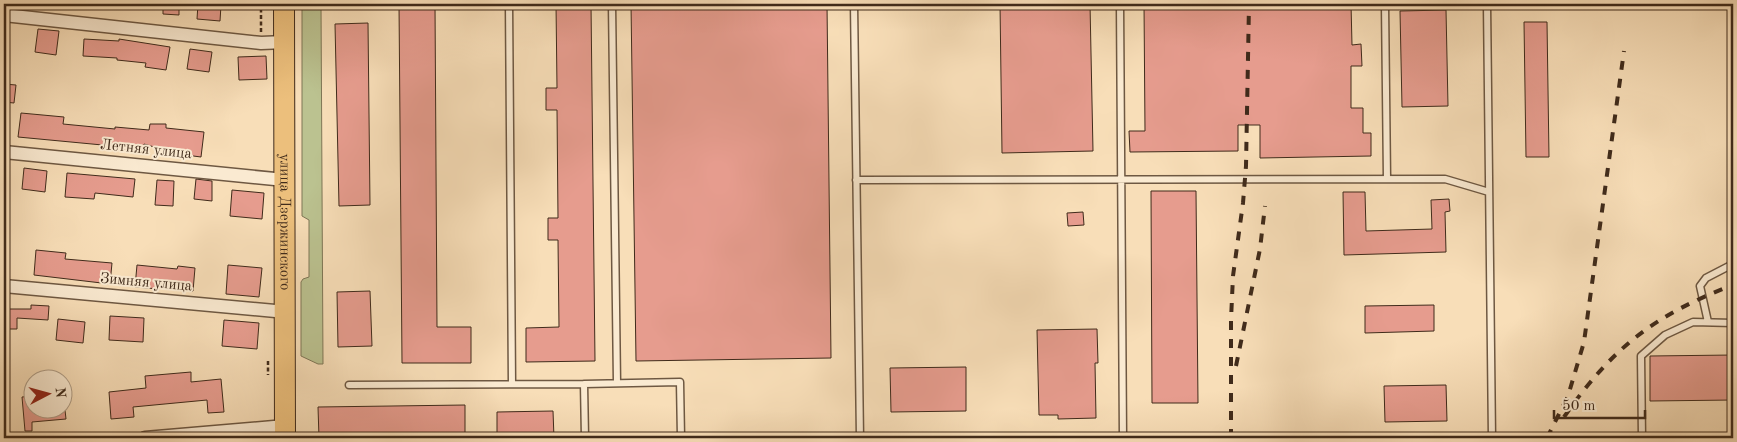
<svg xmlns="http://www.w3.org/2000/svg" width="1737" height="442" viewBox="0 0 1737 442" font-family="'Old Standard TT',serif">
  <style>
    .green { fill: #bbc290; stroke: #7e7656 }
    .building { fill: #e69c8e; stroke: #402b1b }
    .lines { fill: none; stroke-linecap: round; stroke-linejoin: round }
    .service-casing { stroke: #6e5842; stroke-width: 9 }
    .minor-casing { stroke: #6e5842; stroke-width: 15 }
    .trunk-casing { stroke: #402b1b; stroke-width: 22 }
    .path { stroke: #402b1b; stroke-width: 2.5; stroke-dasharray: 4 2.5; stroke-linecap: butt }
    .service { stroke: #faead1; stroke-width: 6 }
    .minor { stroke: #faead1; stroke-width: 12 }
    .trunk { stroke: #ecbf7c; stroke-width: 20 }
    .rail { stroke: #402b1b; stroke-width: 4; stroke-dasharray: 9 9; stroke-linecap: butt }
    .labels { text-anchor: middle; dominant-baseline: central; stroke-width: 4; stroke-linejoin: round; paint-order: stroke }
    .street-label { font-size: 15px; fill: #402b1b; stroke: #faead1 }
  </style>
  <rect width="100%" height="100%" fill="#f8deb8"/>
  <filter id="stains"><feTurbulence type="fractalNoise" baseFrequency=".004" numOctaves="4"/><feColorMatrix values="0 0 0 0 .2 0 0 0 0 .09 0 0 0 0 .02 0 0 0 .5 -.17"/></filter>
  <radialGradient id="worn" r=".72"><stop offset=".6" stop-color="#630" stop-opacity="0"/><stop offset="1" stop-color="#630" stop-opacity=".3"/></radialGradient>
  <path class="green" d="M302,4H321L323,364H318L301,356V282L303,279L309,277V220L302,216Z"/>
  <path class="building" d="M163,4H179V15L163,14Z
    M198,4L221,5L220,21L197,19Z
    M399,4H435L437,327H471V363H402Z
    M556,4H591L595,361L526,362V328L559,327L558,240H548V218H558L557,110H546V88H557Z
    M631,4H827L831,358L636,361Z
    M1000,4H1090L1093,151L1002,153Z
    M1144,4H1351L1352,45L1361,44L1362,66H1351V108H1363V133H1371V156L1260,158V125H1238V151L1130,152L1129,131H1145Z
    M1446,10L1448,106L1402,107L1400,11Z
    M1524,22H1547L1549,157H1526Z
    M368,23L370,205L339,206L335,24Z
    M38,29L59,31L56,55L35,52Z
    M84,39L119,41V39L170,47L166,70L145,67L146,63L117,60V58L83,56Z
    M190,49L212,52L209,72L187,69Z
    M266,56L267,79L239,80L238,57Z
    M4,84L16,85L14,103L4,102Z
    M21,113L64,117L63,124L115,129V127L149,130L150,124H166V128L204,132L201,157L178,154L144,144V152L113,149V146L18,137Z
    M24,168L47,171L45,192L22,189Z
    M67,173L135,179L133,197L95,193L94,199L65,197Z
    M196,179L212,181V201L194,199Z
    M157,180L174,181L173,206L155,205Z
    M232,190L264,193L262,219L230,216Z
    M1151,191H1196L1198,403H1152Z
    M1343,192H1365L1366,231L1432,229L1431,200L1449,199L1450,211L1445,212L1446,252L1344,255Z
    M1083,212L1084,225L1068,226L1067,213Z
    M36,250L66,253L65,259L112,263L110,284L34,275Z
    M137,265L177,269L178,266L195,268L193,291L159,287V289L135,287Z
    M228,265L262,268L259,297L226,294Z
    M370,291L372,346L338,347L337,292Z
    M31,305L49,306L48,320L17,318V329H4V309H31Z
    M1434,305V331L1365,333V306Z
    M110,316L144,318L143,342L109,340Z
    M58,319L85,322L83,343L56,340Z
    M224,320L259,323L257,349L222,346Z
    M1097,329L1098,363H1095L1096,418L1058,419V415H1039L1037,330Z
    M1733,355V400L1650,401V356Z
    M966,367V411L891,412L890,368Z
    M191,372V382L221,379L224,412L208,413L207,400L133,407L134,417L111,419L109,392L146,388L145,376Z
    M1446,385L1447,421L1385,422L1384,386Z
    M32,396V410H65L66,419L32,422V431H25L22,397Z
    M465,405V438H319L318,407Z
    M553,411L554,438H497V412Z"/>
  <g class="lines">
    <defs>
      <path id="service" d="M509,4L512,384
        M612,4L617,383
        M854,4L860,438
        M1120,4L1123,438
        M1385,4L1387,179
        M1487,4L1492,438
        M856,180L1445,179L1489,192
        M1708,322L1700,286L1706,278L1733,264
        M584,384L680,382L681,438
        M349,385L584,384L585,438
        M1642,438L1641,356L1665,335L1693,322L1733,323"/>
      <path id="minor" d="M4,15L261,43L285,42
        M4,152L285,180
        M4,286L286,312
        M145,438L285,426"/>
      <g id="trunk">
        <path id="s1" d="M284,4L285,438"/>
      </g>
    </defs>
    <use href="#service" class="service-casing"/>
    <use href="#minor" class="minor-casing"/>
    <use href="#trunk" class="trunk-casing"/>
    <path class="path" d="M261,32V4
      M268,361V375"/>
    <use href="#service" class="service"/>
    <use href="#minor" class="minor"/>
    <use href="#trunk" class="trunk"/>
    <path class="rail" d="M1236,366L1260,249L1265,206
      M1564,417C1612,348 1654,315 1733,285
      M1231,438V320L1233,276L1243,203L1246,166L1249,4
      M1547,438L1568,396L1584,342L1624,51"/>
  </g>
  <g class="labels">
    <g class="street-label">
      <text transform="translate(146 150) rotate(6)">Летняя улица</text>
      <text stroke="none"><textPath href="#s1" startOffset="218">улица Дзержинского</textPath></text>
      <text transform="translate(146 283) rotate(5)">Зимняя улица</text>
    </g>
  </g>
  <rect width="1737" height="442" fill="none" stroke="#f8deb8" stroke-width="20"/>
  <rect x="5" y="5" width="1727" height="432" fill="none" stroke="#402b1b" stroke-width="2.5"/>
  <rect x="10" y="10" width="1717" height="422" fill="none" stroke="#402b1b"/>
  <g transform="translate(48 394) rotate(84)"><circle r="24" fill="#faead1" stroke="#b09e88"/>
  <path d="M0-4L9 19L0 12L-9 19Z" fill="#8f2418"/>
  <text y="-8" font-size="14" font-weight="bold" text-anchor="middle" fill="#402b1b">N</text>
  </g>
  <path d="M1554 410v8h91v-8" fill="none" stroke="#402b1b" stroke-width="2.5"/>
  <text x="1562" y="410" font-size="15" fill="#402b1b" stroke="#faead1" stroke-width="4" paint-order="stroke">50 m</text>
  <rect width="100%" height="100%" filter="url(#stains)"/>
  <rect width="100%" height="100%" fill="url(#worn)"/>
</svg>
